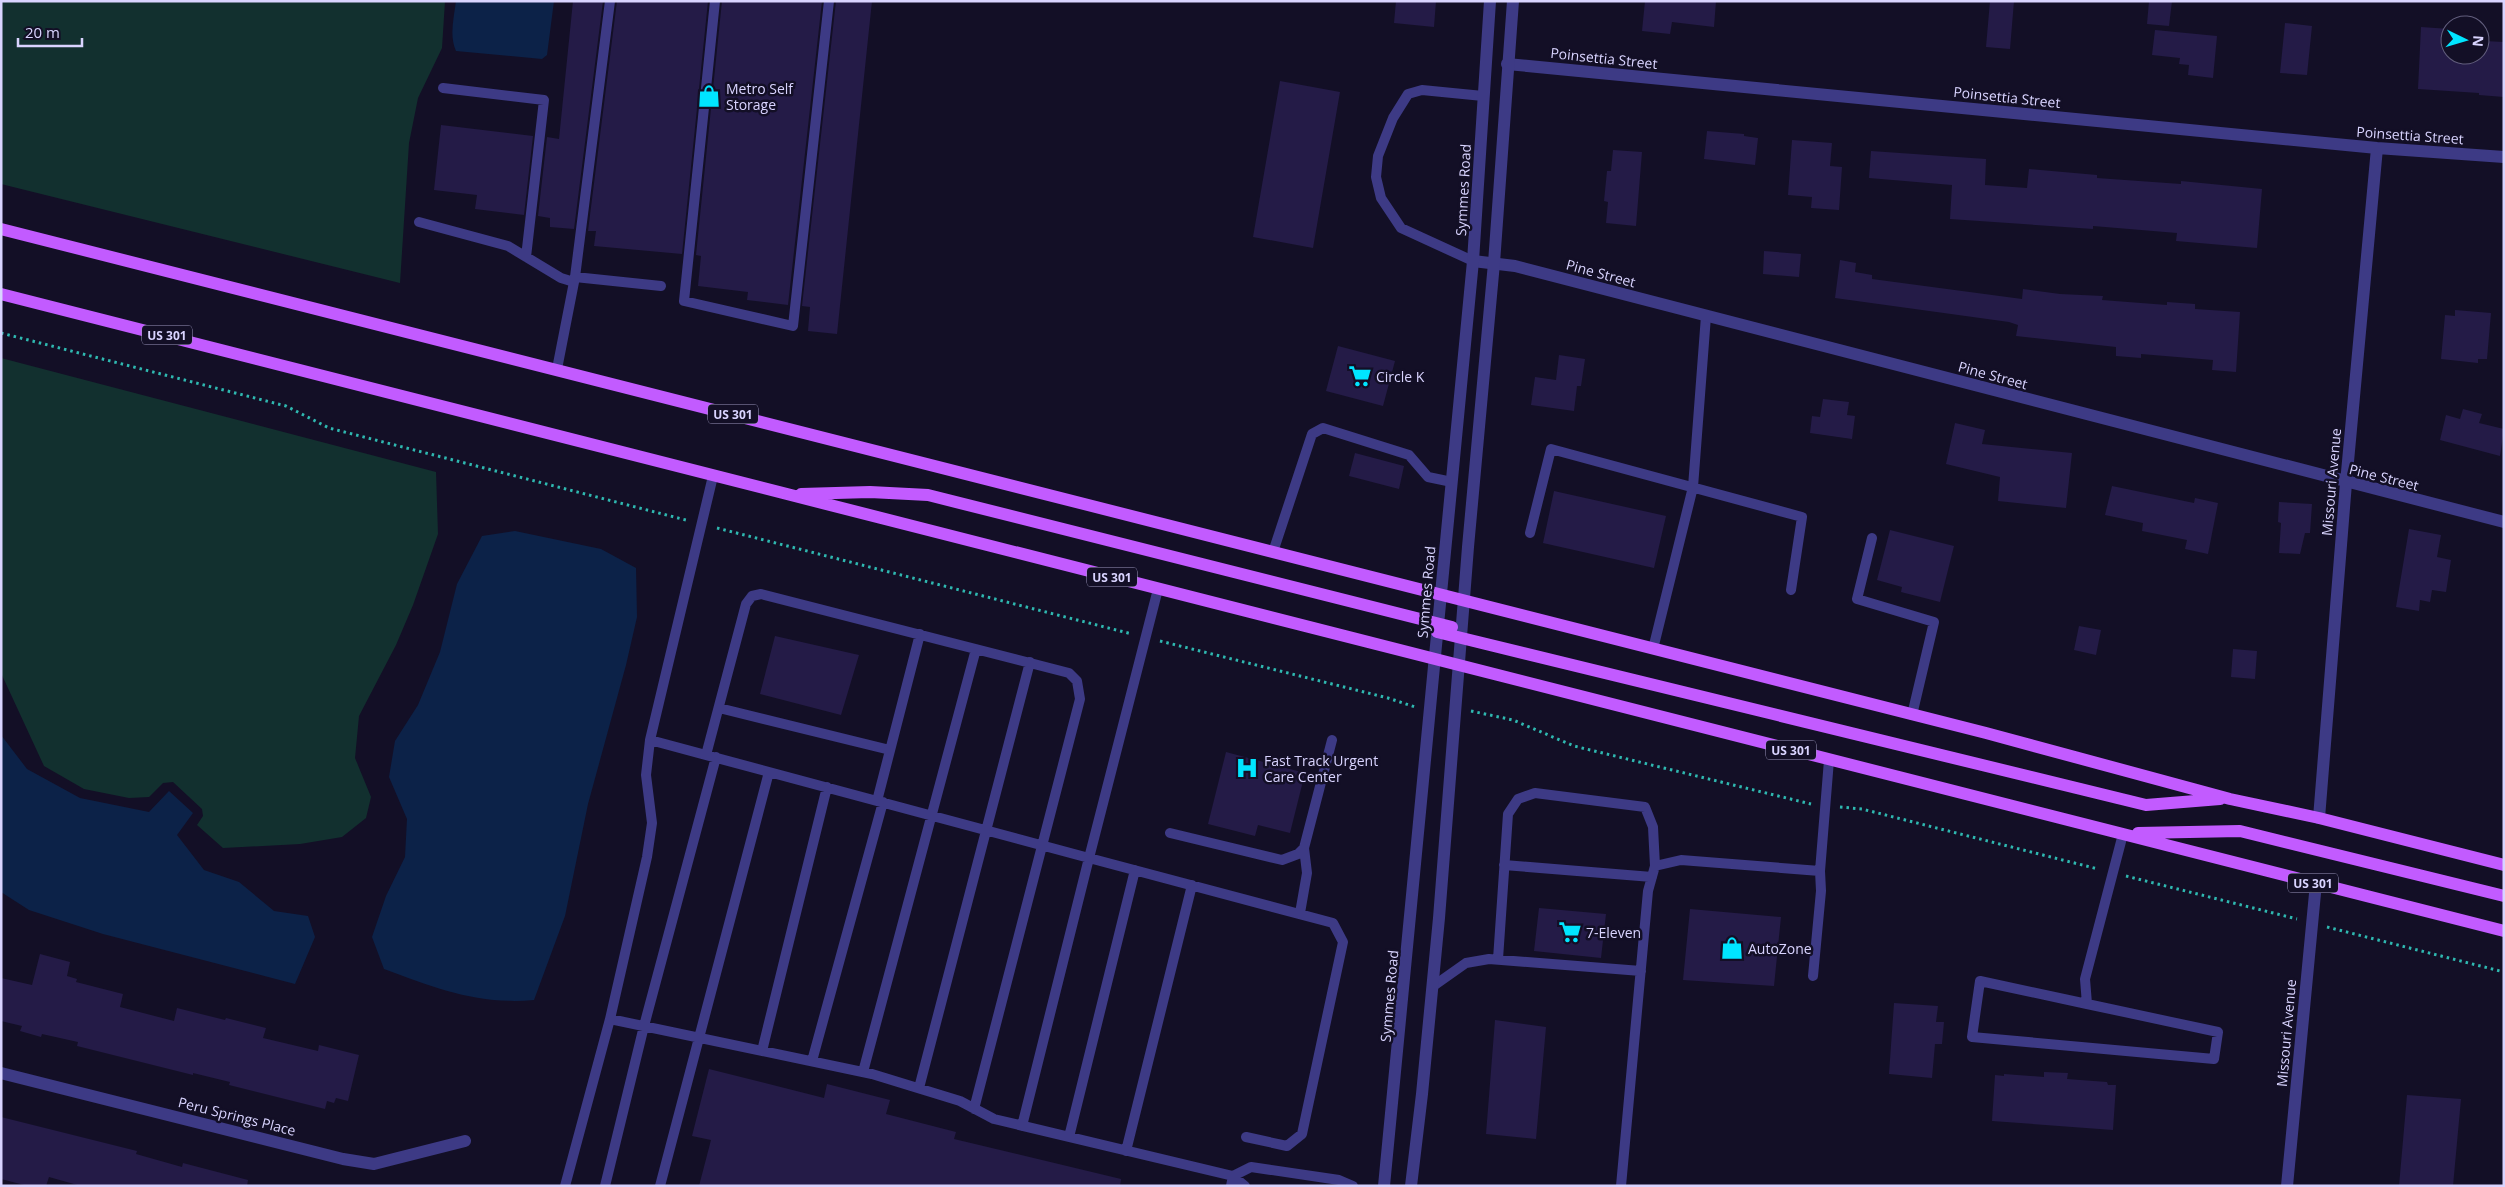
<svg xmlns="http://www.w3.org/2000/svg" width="2505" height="1187" viewBox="0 0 2505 1187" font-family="'Open Sans',sans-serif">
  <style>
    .green { fill: #12302f }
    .water { fill: #0c2248 }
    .building { fill: #241b47 }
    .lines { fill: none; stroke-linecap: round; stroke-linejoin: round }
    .path { stroke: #2fb8b0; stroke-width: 3; stroke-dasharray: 2.5 4; stroke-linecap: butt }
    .service { stroke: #3d3a85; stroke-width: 10 }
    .minor { stroke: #3d3a85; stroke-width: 12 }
    .tertiary { stroke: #3d3a85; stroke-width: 12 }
    .primary { stroke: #c25bff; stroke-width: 12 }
    .labels { text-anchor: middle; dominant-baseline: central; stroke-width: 5; stroke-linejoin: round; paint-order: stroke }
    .shield { fill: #130f26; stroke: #9e99be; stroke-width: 1 }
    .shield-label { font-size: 12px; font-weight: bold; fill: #d9d4ff }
    .street-label { font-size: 14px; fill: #d9d4ff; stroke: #130f26 }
    .poi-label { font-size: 14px; fill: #d9d4ff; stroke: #130f26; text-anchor: start }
  </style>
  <rect width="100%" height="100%" fill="#130f26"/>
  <path class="green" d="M1,1H445L442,48L418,98L409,143L400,283L1,184Z
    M1,358L436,472L438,534L413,605L396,645L359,716L355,758L371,797L366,818L342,837L300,844L223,848L197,825L203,816L202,809L173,782L163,783L149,797L129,798L84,789L44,766L1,673Z"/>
  <path class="water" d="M456,1H554L547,55L542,59L456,51C449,36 454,17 456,1Z
    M515,531L601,549L636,568L637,617L626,665L588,804L565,916L534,1000C477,1005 436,988 384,969L372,937L386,896L405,857L407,819L389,777L395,741L418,705L440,652L457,584L482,536Z
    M1,735L27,769L80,798L149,812L169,791L193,813L177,835L204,870L239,882L274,911L308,916L315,937L295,984L103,934L29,910L1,892Z"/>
  <path class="building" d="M573,1H603L574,229L550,227V218L538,216L547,137L559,139Z
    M617,1H708L682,254L594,246L596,231H588Z
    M722,1H822L788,305L747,300L748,292L698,286L701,256L696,255Z
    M836,1H872L837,334L808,331L810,307L802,306Z
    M1396,1H1436L1434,27L1394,23Z
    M1645,1H1716L1714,27L1672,22L1670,34L1642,31Z
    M1990,1H2014L2010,49L1986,47Z
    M2149,1H2172L2169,26L2147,24Z
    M2285,23L2312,26L2307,75L2280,73Z
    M2421,27L2450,29V55H2483L2484,41L2504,42V97L2479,95V93L2418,89Z
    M2155,30L2217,36L2213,78L2188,75L2189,65L2179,64L2180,58L2152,55Z
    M1280,81L1340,92L1313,248L1253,237Z
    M441,125L533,136L524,215L475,209L477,195L434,190Z
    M1707,131L1744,134V136L1758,138L1755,165L1704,159Z
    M1792,140L1832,143L1830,166L1842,167L1839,210L1811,208L1812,197L1788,195Z
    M1613,150L1642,152L1636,226L1606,223L1608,202L1604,201L1607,171H1611Z
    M1871,151L1986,159L1985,185L2027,188L2029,169L2097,175V178L2181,184V181L2262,189L2257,248L2176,241L2177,233L2093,226V229L1950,219L1952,185L1869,178Z
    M1764,251L1801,254L1799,277L1763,274Z
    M1840,260L1856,263L1855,272L1872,275V279L2022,299L2023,289L2060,294L2103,296L2102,300L2167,305V302L2195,304V309L2240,312L2236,372L2212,370L2213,360L2141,354V358L2116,356V347L2016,336L2018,325L2009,322L1835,298Z
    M2455,310L2491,313L2487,359H2478V363L2441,359L2445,315L2455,316Z
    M1338,346L1395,361L1383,406L1326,391Z
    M1559,355L1585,359L1581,386H1577L1574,411L1531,405L1535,377L1556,380Z
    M1823,399L1849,402L1847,415L1855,416L1852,439L1810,433L1812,416L1820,417Z
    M2463,409L2482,414L2479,423L2504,429L2500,456L2440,440L2446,415L2460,419Z
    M1955,423L1985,430L1982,444L2072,453L2066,508L1998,501L2000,477L1946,464Z
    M1355,453L1404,466L1399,489L1349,476Z
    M2112,486L2194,503L2195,498L2218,503L2208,554L2185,549L2187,540L2142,531L2143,523L2105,515Z
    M1554,491L1666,516L1654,568L1543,543Z
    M2279,502L2312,504L2310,533H2305L2300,554L2279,553L2281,523L2278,522Z
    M2409,529L2441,535L2437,557L2451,560L2446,592L2432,590L2430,602L2420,600L2419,611L2396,607Z
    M1890,530L1954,546L1940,602L1901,592L1902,587L1877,580Z
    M2079,626L2101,630L2096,655L2074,650Z
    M775,636L859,655L841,715L760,694Z
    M2233,649L2257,651L2255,679L2231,677Z
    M1226,752L1305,773L1290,833L1258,825L1255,836L1208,824Z
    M1539,908L1606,914L1601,958L1534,951Z
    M1690,909L1781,917L1774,986L1683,980Z
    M40,954L70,962L67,976L77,979L76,982L123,994L120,1007L174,1021L177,1008L225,1020L226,1018L266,1028L263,1038L318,1051L319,1045L359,1055L348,1101L336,1098L334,1103L327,1101L325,1109L229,1085L230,1082L193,1073V1075L77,1046L78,1042L42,1034L41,1037L20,1031L22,1026L1,1021V978L32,985Z
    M1894,1003L1938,1006L1936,1022H1944L1942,1044H1935L1932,1078L1889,1074Z
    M1495,1020L1546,1027L1536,1139L1486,1134Z
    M709,1069L824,1098L827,1084L890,1100L886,1114L956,1132L954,1139L1121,1179L1120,1186H699L711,1140L692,1136Z
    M2044,1072L2068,1073L2067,1079L2107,1082L2108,1085H2116L2113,1130L1992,1121L1995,1075L2004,1076V1074L2044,1077Z
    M2407,1095L2461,1099L2453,1186H2399Z
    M1,1117L137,1151L136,1154L182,1167L183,1163L248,1180L247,1186H81L49,1177L46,1186H28L1,1179Z"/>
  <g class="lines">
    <path class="path" d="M1,333L286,406L329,428L686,520
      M717,528L1132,634
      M1160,641L1388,698L1415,707
      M1471,711L1513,720L1574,746L1811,804
      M1840,807L1862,809L2098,869
      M2126,876L2297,919
      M2327,927L2504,972"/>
    <path class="service" d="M715,1L684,301L793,326L829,1
      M443,88L544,100L526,257
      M419,222L508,246L561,278L574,282
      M1473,261L1401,228L1381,198L1376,177L1378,156L1393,118L1408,94L1422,90L1483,96
      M575,277L661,286
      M557,369L575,277L610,1
      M713,476L650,740L1089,858L1022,1126
      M1530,533L1551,449L1802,517L1791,590
      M1872,538L1857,599L1934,622L1912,715
      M1273,552L1312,434L1323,428L1409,455L1428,477L1452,482
      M1158,589L1089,858L1333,923L1343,942L1302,1134L1287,1146L1246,1137
      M1653,649L1693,487L1706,316
      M719,708L890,750
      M706,755L746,604L752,596L761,594L1069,673L1077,681L1080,699L974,1109
      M877,801L920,634
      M1170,833L1282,860L1298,854L1304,848
      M1504,865L1652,877
      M1300,913L1307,873L1304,848L1332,740
      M1498,959L1508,814L1518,799L1535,793L1645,807L1653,827L1655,866
      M1813,976L1821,891L1820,871
      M1432,987L1466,963L1489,959L1641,971
      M2087,1004L1980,981L1972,1037L2214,1059L2218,1032L2087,1004L2085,979L2123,834
      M610,1019L647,857L652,823L646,775L650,740
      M762,1051L827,787
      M812,1061L883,802
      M863,1072L976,649
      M919,1088L1030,662
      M1069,1137L1135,870
      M1126,1151L1192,885
      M565,1186L610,1019L872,1074L960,1101L994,1119L1233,1176L1245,1186
      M605,1186L644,1026L716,757
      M660,1186L769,772
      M1231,1186L1233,1176L1251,1167L1339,1180L1353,1186
      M1621,1186L1648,891L1655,866L1681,860L1820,871L1829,760"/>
    <path class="minor" d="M1507,64L2377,148L2504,157
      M1473,261L1515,266L2504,522
      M2319,818L2346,483L2377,148
      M1,1073L343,1159L374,1164L465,1141
      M2287,1186L2316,883"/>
    <path class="tertiary" d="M1384,1186L1473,261L1490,1
      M1411,1186L1422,1094L1439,918L1468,547L1494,263L1513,1"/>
    <path class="primary" d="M1,229L1986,733L2230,799L2319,818L2504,865
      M1,294L2504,931
      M801,494L870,492L928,495L1452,627
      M1437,632L2146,805L2220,799
      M2138,833L2240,831L2504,896"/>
  </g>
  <defs>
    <symbol id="shop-bare" viewBox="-9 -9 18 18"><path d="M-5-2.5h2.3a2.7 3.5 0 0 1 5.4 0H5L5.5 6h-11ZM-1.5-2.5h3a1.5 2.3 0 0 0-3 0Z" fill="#00e5ff" stroke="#130f26" stroke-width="2.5" paint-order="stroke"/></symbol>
    <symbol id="supermarket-bare" viewBox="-9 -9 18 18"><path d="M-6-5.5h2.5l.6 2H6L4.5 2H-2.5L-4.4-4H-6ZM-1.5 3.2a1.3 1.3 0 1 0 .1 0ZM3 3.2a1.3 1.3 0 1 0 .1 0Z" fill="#00e5ff" stroke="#130f26" stroke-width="2.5" paint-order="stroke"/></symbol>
    <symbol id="hospital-bare" viewBox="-9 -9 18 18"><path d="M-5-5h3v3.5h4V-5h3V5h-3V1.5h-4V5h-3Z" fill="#00e5ff" stroke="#130f26" stroke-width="2.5" paint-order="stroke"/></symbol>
  </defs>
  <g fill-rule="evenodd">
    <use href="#shop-bare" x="693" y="80" width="32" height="32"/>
    <use href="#supermarket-bare" x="1344" y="360" width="32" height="32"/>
    <use href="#hospital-bare" x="1231" y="752" width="32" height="32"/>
    <use href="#supermarket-bare" x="1554" y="916" width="32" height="32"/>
    <use href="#shop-bare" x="1716" y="932" width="32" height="32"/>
  </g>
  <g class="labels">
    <g class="shield">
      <rect x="142" y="325.5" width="50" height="19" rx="4"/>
      <rect x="708" y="404.5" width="50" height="19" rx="4"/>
      <rect x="1087" y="567.5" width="50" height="19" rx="4"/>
      <rect x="1766" y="740.5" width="50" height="19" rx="4"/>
      <rect x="2288" y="873.5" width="50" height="19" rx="4"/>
    </g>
    <g class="shield-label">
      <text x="167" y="335">US 301</text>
      <text x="733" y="414">US 301</text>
      <text x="1112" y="577">US 301</text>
      <text x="1791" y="750">US 301</text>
      <text x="2313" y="883">US 301</text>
    </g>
    <g class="street-label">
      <text transform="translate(1604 58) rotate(6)">Poinsettia Street</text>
      <text transform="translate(2007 97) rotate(6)">Poinsettia Street</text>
      <text transform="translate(2410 135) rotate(4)">Poinsettia Street</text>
      <text transform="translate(1463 190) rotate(-87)">Symmes Road</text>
      <text transform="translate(1601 273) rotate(15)">Pine Street</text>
      <text transform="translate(1993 375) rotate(15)">Pine Street</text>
      <text transform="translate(2384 477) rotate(14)">Pine Street</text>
      <text transform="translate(2331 482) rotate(-85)">Missouri Avenue</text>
      <text transform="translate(1426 592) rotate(-85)">Symmes Road</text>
      <text transform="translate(1389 996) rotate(-85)">Symmes Road</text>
      <text transform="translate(2286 1033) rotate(-85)">Missouri Avenue</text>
      <text transform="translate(237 1116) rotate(14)">Peru Springs Place</text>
    </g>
    <g class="poi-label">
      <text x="726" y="88">Metro Self<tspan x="726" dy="16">Storage</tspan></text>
      <text x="1376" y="376">Circle K</text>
      <text x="1264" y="760">Fast Track Urgent<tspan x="1264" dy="16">Care Center</tspan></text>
      <text x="1586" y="932">7-Eleven</text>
      <text x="1748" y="948">AutoZone</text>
    </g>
  </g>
  <rect width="2505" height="1187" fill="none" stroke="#d9d4ff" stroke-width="5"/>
  <g transform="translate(2465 40) rotate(95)"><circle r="24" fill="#130f26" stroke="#625e7d"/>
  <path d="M0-4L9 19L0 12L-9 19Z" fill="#00e5ff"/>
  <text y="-8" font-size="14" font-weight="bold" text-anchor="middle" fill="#d9d4ff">N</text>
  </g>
  <path d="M18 38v8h64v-8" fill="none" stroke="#d9d4ff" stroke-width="2.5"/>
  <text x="25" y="38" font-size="15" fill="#d9d4ff" stroke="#130f26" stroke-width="4" paint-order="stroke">20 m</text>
</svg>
